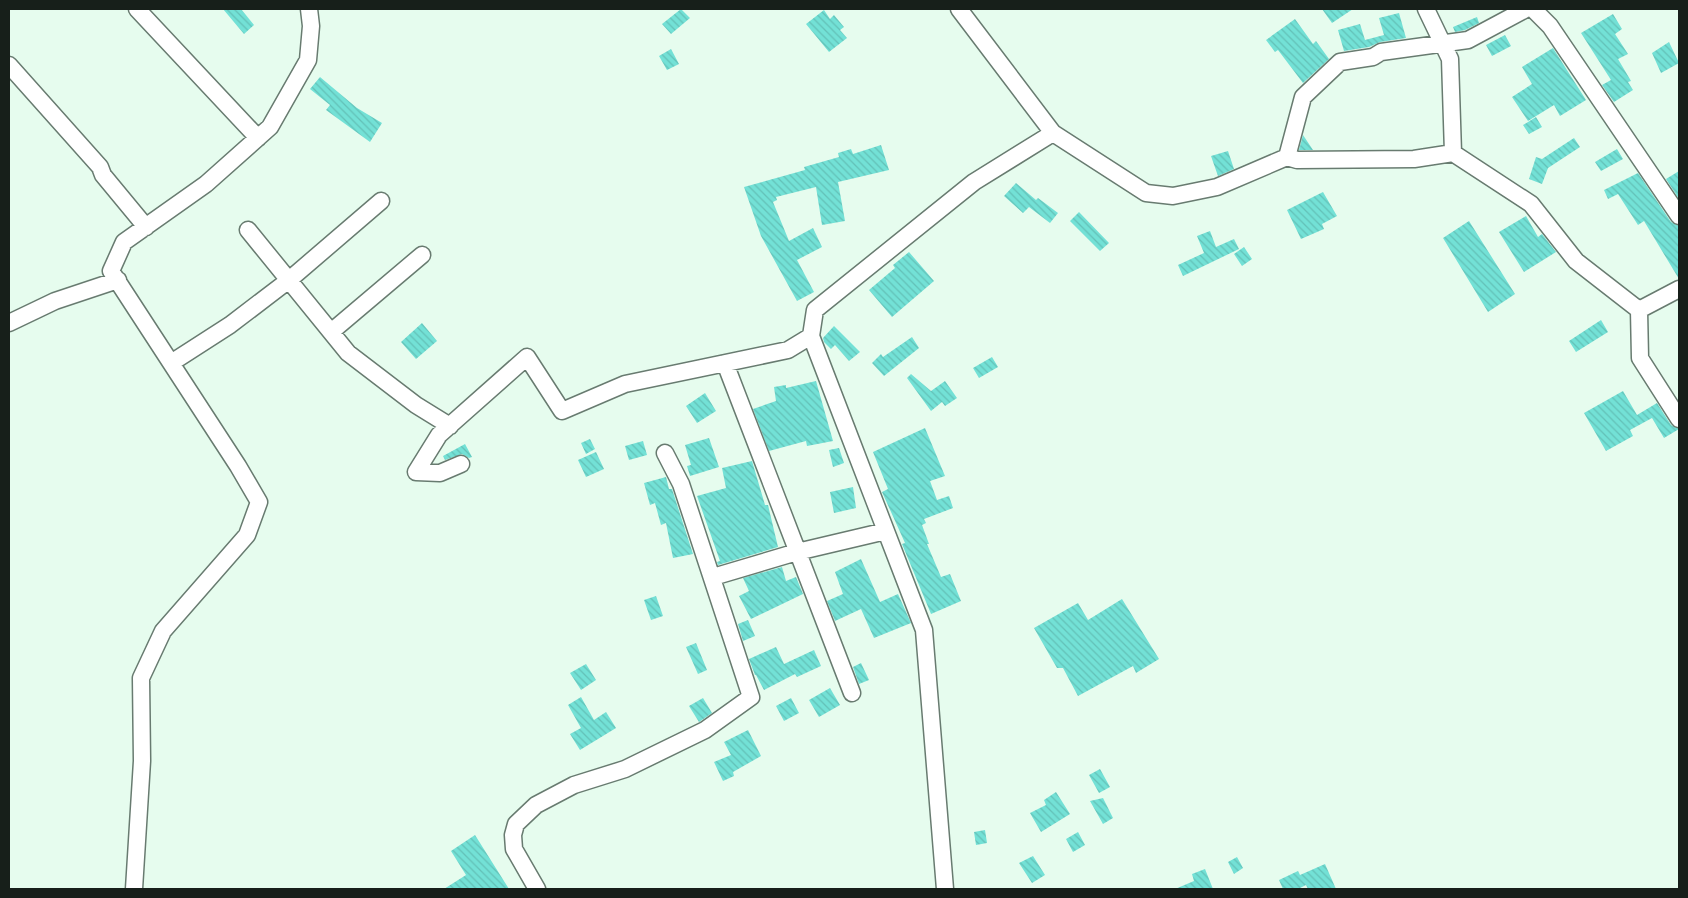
<svg xmlns="http://www.w3.org/2000/svg" width="1688" height="898" viewBox="0 0 1688 898" font-family="Cabin,sans-serif">
  <style>
    .building { fill: url(#building-back-hatch) }
    .lines { fill: none; stroke-linecap: round; stroke-linejoin: round }
    .minor-casing { stroke: #687b70; stroke-width: 19 }
    .minor { stroke: #fff; stroke-width: 16 }
  </style>
  <defs>
    <pattern id="building-back-hatch" width="6" height="6" patternUnits="userSpaceOnUse" patternTransform="scale(1.25)"><rect width="6" height="6" fill="#73e1d6"/><path d="M-1 5l2 2M0 0l6 6M5-1l2 2" fill="none" stroke="#63c1b7"/></pattern>
  </defs>
  <rect width="100%" height="100%" fill="#e6fcee"/>
  <path class="building" d="M223,9H241L254,25L244,34Z
    M681,9L690,18L671,34L662,24Z
    M1322,9H1353L1332,23Z
    M824,10L830,19L834,15L844,27L840,30L847,38L829,52L806,24Z
    M1399,13L1406,38L1380,42L1369,47L1344,51L1338,30L1360,24L1365,40L1384,35L1379,18Z
    M1613,14L1622,29L1615,34L1628,54L1618,59L1631,81L1628,82L1633,90L1614,102L1602,85L1611,80L1581,33Z
    M1477,17L1479,23L1465,30L1455,32L1453,27Z
    M1295,19L1313,44L1316,41L1329,59L1303,83L1278,50L1275,52L1266,40Z
    M1505,35L1511,46L1492,56L1486,45Z
    M1669,42L1679,63L1661,73L1652,53Z
    M1553,48L1586,100L1560,116L1554,105L1528,121L1512,97L1532,84L1522,67Z
    M671,49L679,64L667,70L659,56Z
    M320,77L357,108L382,123L370,142L326,110L330,105L310,89Z
    M1536,117L1542,127L1529,134L1523,125Z
    M1303,135L1313,150H1299Z
    M1574,138L1580,147L1548,168L1542,184L1529,179L1536,157L1542,159Z
    M881,145L889,170L838,182L845,221L822,225L816,187L776,197L777,200L773,202L789,241L813,228L822,247L797,260L814,292L797,301L761,236L744,187L805,170L804,167L839,157L838,153L851,149L853,154Z
    M1617,149L1623,159L1601,171L1595,162Z
    M1228,151L1234,169L1218,176L1211,156Z
    M1679,171V199L1666,179Z
    M1638,173L1671,222L1679,226V279L1644,221L1638,225L1618,194L1608,199L1604,190Z
    M1016,183L1036,200L1038,198L1058,213L1050,223L1029,207L1023,213L1004,196Z
    M1323,192L1337,216L1322,224L1324,229L1301,239L1287,210Z
    M1079,212L1109,243L1100,251L1070,221Z
    M1526,216L1538,237L1542,234L1556,252L1524,272L1499,232Z
    M1469,221L1515,294L1488,312L1443,238Z
    M1210,231L1216,247L1234,239L1239,249L1183,276L1178,265L1204,253L1197,236Z
    M1244,247L1252,259L1242,266L1234,254Z
    M909,252L934,281L892,317L869,290L895,268L893,265Z
    M1601,320L1608,332L1576,352L1569,341Z
    M422,323L437,341L416,359L401,342Z
    M834,326L860,352L849,361L835,345L831,349L824,342L823,338Z
    M912,337L919,348L884,376L872,363L881,354L883,357Z
    M992,357L998,367L979,378L973,368Z
    M911,374L931,391L945,381L957,398L945,406L942,402L931,411L907,378Z
    M816,381L833,441L807,446L806,441L769,451L753,409L776,401L774,387L786,385V388Z
    M1623,391L1637,415L1657,403L1671,425L1679,429L1664,438L1652,418L1630,430L1633,436L1606,451L1584,413Z
    M705,393L716,411L697,423L686,406Z
    M925,428L945,476L930,481L937,500L949,496L953,508L924,519L926,523L922,525L929,544H927L941,577L950,574L961,601L931,614L902,544L905,543L882,492L888,489L873,452Z
    M709,438L719,467L690,476L687,466L691,465L685,445Z
    M590,439L595,449L586,454L581,443Z
    M643,441L647,455L629,460L625,446Z
    M465,444L472,457L469,458L462,454L445,460L443,456Z
    M839,448L844,463L833,467L829,450Z
    M596,452L604,469L586,477L578,460Z
    M752,461L765,505H768L778,547L718,565L717,562L720,561L697,496L726,488L722,468Z
    M666,477L669,489H672L693,554L673,558L666,523L661,525L655,503L650,505L644,483Z
    M853,487L856,508L834,513L830,492Z
    M861,559L880,602L898,594L911,623L874,638L861,609L835,621L827,601L843,594L835,572Z
    M782,567L786,581L796,577L803,594L751,619L739,596L749,591L743,578Z
    M656,596L663,616L651,620L644,600Z
    M1122,599L1159,659L1136,673L1133,666L1078,696L1063,668H1057L1034,628L1078,603L1088,620Z
    M748,620L755,636L743,641L738,624Z
    M696,643L707,670L698,674L686,647Z
    M776,647L784,664L814,650L821,666L797,677L795,674L764,690L756,675H755L749,659Z
    M861,663L869,680L859,684L853,667Z
    M586,664L596,680L581,690L570,673Z
    M830,688L840,705L819,717L809,700Z
    M581,697L594,720L606,712L616,728L580,750L570,734L581,728L568,705Z
    M703,698L712,713L699,722L689,706Z
    M791,698L799,713L784,721L776,706Z
    M748,730L761,756L733,772L734,776L723,781L714,762L731,755L724,742Z
    M1100,769L1110,787L1099,793L1089,775Z
    M1056,792L1070,814L1041,832L1030,813L1046,805L1044,800Z
    M1103,798L1113,818L1103,824L1090,801Z
    M985,830L987,843L976,845L974,832Z
    M1078,832L1085,845L1073,852L1066,839Z
    M475,835L509,889H444L466,875L451,851Z
    M1033,856L1045,875L1032,883L1019,863Z
    M1237,857L1243,868L1234,874L1228,862Z
    M1325,864L1336,889H1308L1306,885L1298,889H1283L1279,880L1298,871L1300,875Z
    M1205,869L1213,889H1175L1194,881L1192,874Z"/>
  <g class="lines">
    <defs>
      <path id="minor" d="M137,9L258,138
        M959,9L1053,133L1146,193L1173,196L1217,187L1287,157L1297,160L1414,159L1453,153L1450,59L1426,9
        M1533,9L1550,26L1679,216
        M9,65L100,167L103,175L146,227
        M1453,153L1531,204L1576,261L1639,310L1640,358L1679,419
        M1287,157L1303,97L1340,62L1373,57L1381,52L1468,40L1526,9
        M248,230L348,353L416,405L450,426
        M1639,310L1679,289
        M9,323L55,301L118,280
        M331,332L422,255
        M171,363L230,325L289,280L381,201
        M725,363L852,693
        M461,464L440,473L416,472L439,435L527,357L562,411L625,384L788,350L811,336
        M713,577L797,552L886,531
        M134,889L142,761L141,678L163,631L247,535L259,502L238,466L111,271L124,242L206,184L270,127L308,60L311,26L309,9
        M537,889L514,849L513,835L516,824L536,805L574,785L625,769L705,730L751,697L681,484L665,453
        M945,889L924,630L811,336L815,310L974,182L1053,133"/>
    </defs>
    <use href="#minor" class="minor-casing"/>
    <use href="#minor" class="minor"/>
  </g>
  <rect width="1688" height="898" fill="none" stroke="#171f1a" stroke-width="20"/>
</svg>
